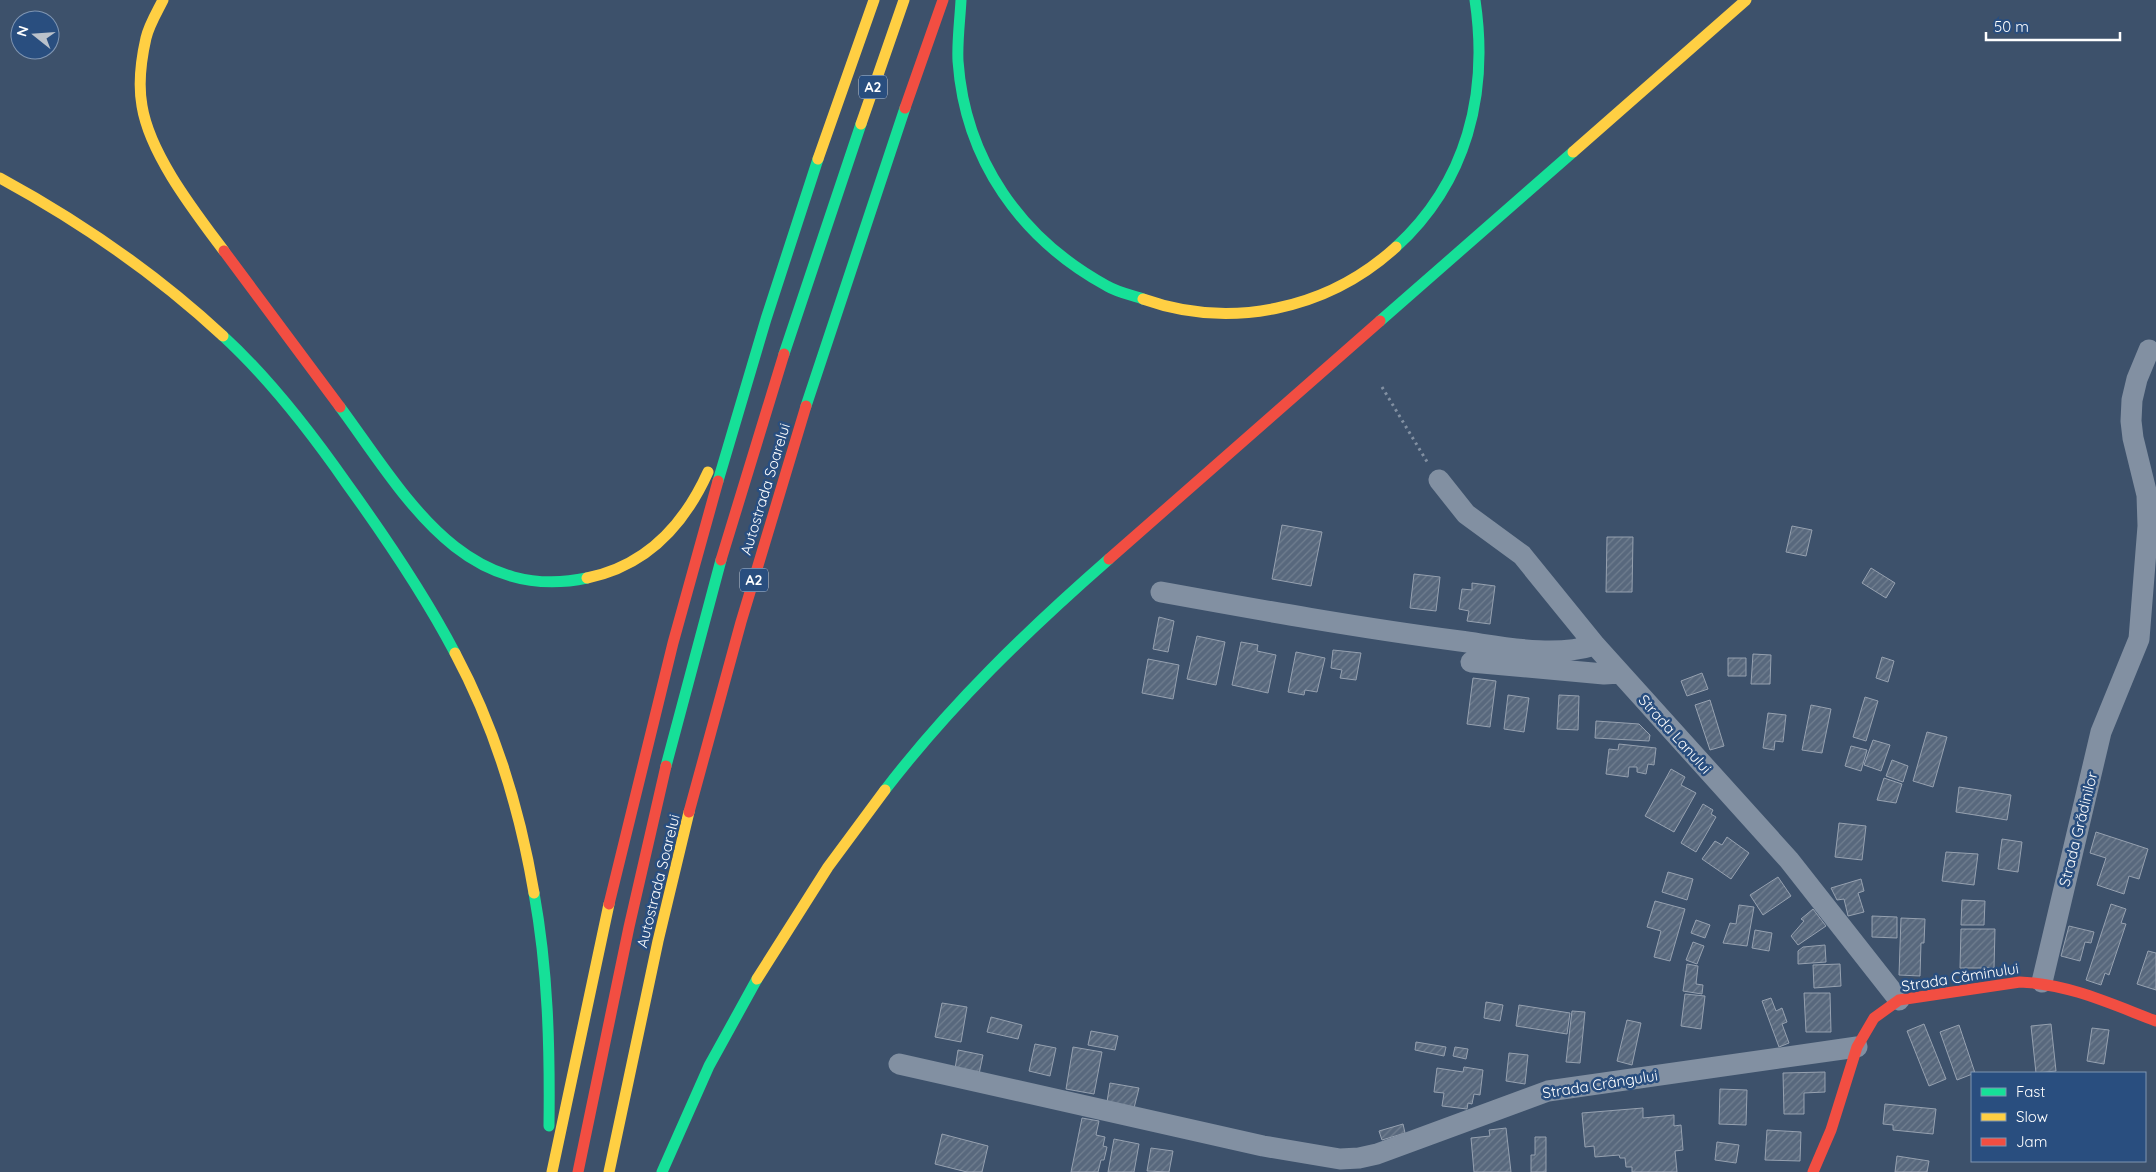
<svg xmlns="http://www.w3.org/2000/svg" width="2156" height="1172" viewBox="0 0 2156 1172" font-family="Quicksand,sans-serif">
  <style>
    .building { fill: url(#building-hatch); stroke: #96a1b0 }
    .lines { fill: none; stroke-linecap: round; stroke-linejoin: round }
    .path { stroke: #8290a2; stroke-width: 3; stroke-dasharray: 2.5 4; stroke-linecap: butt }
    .street { stroke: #8290a2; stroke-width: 21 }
    .fast { stroke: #16e098; stroke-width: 11 }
    .slow { stroke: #ffcf43; stroke-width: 11 }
    .jam { stroke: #f24e42; stroke-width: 11 }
    .labels { text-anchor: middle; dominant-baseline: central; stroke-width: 5; stroke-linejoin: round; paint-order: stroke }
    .shield { fill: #294e7f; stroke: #bfcad9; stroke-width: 1 }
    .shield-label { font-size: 14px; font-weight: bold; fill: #fff }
    .street-label { font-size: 15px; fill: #fff; stroke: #294e7f }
  </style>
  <defs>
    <pattern id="building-hatch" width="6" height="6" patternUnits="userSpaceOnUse" patternTransform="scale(1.25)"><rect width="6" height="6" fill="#58687d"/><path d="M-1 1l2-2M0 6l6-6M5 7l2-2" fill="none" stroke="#717f90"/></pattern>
  </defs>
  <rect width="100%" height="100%" fill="#3d516b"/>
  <path class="building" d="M1282,525L1322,532L1311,586L1272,579Z
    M1792,526L1812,530L1806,556L1786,552Z
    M1607,537H1633L1632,592H1606Z
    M1871,568L1895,583L1886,598L1862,583Z
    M1414,574L1440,577L1436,611L1410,608Z
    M1472,583L1495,586L1490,624L1467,621L1469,611L1459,609L1462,589L1472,590Z
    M1159,617L1174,621L1168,652L1153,649Z
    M1197,636L1225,642L1216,685L1187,679Z
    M1241,642L1258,645L1257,651L1276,655L1268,693L1232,685Z
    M1333,650L1361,653L1356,680L1340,678L1342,670L1331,668Z
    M1296,652L1325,658L1317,692L1305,690L1304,695L1288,692Z
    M1753,654L1771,655L1770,684H1751Z
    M1882,657L1894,661L1888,682L1876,678Z
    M1728,658H1746V676H1728Z
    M1148,659L1179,665L1173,699L1142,693Z
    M1702,673L1708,689L1687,696L1681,681Z
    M1473,678L1496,681L1490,727L1467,724Z
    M1508,695L1529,698L1524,732L1504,729Z
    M1559,695L1579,696L1578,730L1557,729Z
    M1865,697L1878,701L1866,741L1853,737Z
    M1710,700L1724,746L1710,750L1695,705Z
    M1811,705L1831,709L1822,753L1802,750Z
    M1768,713L1786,715L1783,742L1775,741L1774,750L1763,748Z
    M1596,721L1639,724L1650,735L1649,741L1595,738Z
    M1927,732L1947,737L1933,787L1913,781Z
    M1873,740L1890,745L1881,771L1864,765Z
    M1619,744L1656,748L1654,765L1648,764L1646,774L1637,772V767H1629L1628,777L1606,774L1609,749L1618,750Z
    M1851,746L1867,750L1861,771L1845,766Z
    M1892,760L1908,766L1903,782L1886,776Z
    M1671,769L1685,777L1681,785L1696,793L1674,832L1645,816Z
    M1884,778L1902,784L1896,803L1877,800Z
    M1959,787L2011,795L2007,820L1956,812Z
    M1703,804L1713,810L1711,814L1716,817L1696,852L1681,843Z
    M1839,823L1866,826L1862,860L1835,857Z
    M2096,832L2148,849L2139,879L2129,876L2124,894L2097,885L2106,858L2090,853Z
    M1727,837L1749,853L1731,879L1702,859L1715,841L1722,845Z
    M2002,839L2022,842L2018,872L1998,869Z
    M1946,852L1978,854L1974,885L1942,881Z
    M1668,872L1693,879L1687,900L1662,892Z
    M1778,877L1791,896L1763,915L1750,895Z
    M1861,879L1864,891L1858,893L1864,912L1848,916L1844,899L1837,900L1831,888Z
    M1962,900L1985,901L1984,925H1961Z
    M1655,901L1685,909L1670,961L1654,957L1661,931L1647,927Z
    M2111,904L2126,909L2121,923L2126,924L2109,975L2105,973L2101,985L2086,980Z
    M1739,905L1754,907L1747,946L1723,943L1730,923L1736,924Z
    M1813,909L1826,926L1798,945L1791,936L1804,921L1801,919Z
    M1872,916L1897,917V938L1872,937Z
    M1901,918L1925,919L1924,943H1921L1920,976L1899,975Z
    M1696,920L1710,925L1705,938L1691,933Z
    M2069,926L2094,932L2091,943L2085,942L2080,961L2061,956Z
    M1961,929H1995L1994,968H1960Z
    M1755,930L1772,933L1769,951L1752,948Z
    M1693,942L1704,946L1697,964L1686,960Z
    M1825,945L1826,962L1798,964V951L1803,947Z
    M2148,951L2156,953V990L2137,984Z
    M1687,964L1698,966L1696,984L1703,985L1702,994L1683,991Z
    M1840,964L1841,986L1814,988L1813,965Z
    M1804,993H1830L1831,1032H1806Z
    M1685,994L1705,996L1701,1029L1681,1026Z
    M1771,998L1776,1011L1782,1008L1787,1022L1782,1024L1789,1043L1779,1047L1762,1001Z
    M1486,1002L1503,1005L1500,1021L1484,1018Z
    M942,1003L967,1007L961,1042L935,1037Z
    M1519,1005L1570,1013L1567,1034L1516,1026Z
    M1572,1011L1585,1012L1580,1063L1566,1062Z
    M991,1017L1022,1025L1018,1039L987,1032Z
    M1627,1020L1641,1023L1632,1065L1617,1061Z
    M1924,1024L1946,1079L1929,1086L1907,1031Z
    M2051,1024L2056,1071L2036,1073L2031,1026Z
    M1959,1025L1975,1073L1957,1080L1940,1032Z
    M2092,1028L2109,1030L2104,1064L2087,1061Z
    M1091,1031L1118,1036L1115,1050L1088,1045Z
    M1416,1042L1446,1047L1444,1056L1415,1050Z
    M1035,1044L1056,1048L1050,1076L1029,1071Z
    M1073,1047L1102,1052L1094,1094L1066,1089Z
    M1455,1047L1468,1049L1466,1059L1453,1056Z
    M958,1050L983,1055L979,1074L955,1069Z
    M1509,1053L1528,1055L1525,1084L1506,1081Z
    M1464,1067L1483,1070L1480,1095L1474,1094L1472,1104L1468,1103L1467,1109L1442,1106L1444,1093L1434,1092L1437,1068L1463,1072Z
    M1825,1072V1092L1804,1093V1114H1784L1783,1073Z
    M1110,1083L1139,1088L1134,1108L1107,1102Z
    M1720,1089L1747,1090L1746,1125L1719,1124Z
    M1885,1104L1936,1109L1933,1134L1893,1130V1125L1883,1124Z
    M1643,1108V1118L1674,1115V1126L1681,1125L1683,1150L1675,1151L1677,1172H1632V1167H1626L1625,1158H1620L1619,1155L1595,1157L1594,1146L1585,1147L1582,1113Z
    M1082,1118L1099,1121L1096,1135L1105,1137L1103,1146L1107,1147L1104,1160H1101L1098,1172H1071Z
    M1403,1124L1405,1133L1382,1140L1379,1131Z
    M1506,1128L1511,1172H1474L1471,1138L1490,1136L1489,1130Z
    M1767,1130L1801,1132L1800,1161L1765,1160Z
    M942,1134L988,1146L982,1172H967L935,1164Z
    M1535,1137H1546V1172H1531V1155H1535Z
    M1114,1139L1139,1144L1134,1172H1108Z
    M1717,1142L1739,1145L1736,1163L1715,1160Z
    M1151,1148L1173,1151L1169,1172L1147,1171Z
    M1897,1156L1929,1161L1927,1172H1895Z"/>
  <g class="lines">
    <path class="path" d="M1382,387L1429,465"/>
    <path class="street" d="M1439,480L1466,514L1522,555L1595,645L1789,860L1899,1000
      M1161,592C1260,610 1360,628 1460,641C1504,647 1553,658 1595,645
      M1471,662L1604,674L1620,673
      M2042,982L2101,732L2139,639L2148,526L2147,495L2133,438L2131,421L2132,400L2137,379L2149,350
      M899,1064L1263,1146L1340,1159L1359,1158L1377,1154L1548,1091L1857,1047"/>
    <path class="fast" d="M961,0C960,20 957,41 958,61C965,160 1021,239 1107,286C1117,292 1131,295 1143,299
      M1396,247C1467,182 1489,94 1475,0
      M1380,321L1573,152
      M223,336C270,379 310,431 347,484C386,538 424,594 455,653
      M784,354L861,124
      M806,406L905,108
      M340,407C403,492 462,604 587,578
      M718,481L766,319L818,159
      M666,766L721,560
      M885,790C951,704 1028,630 1109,559
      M534,893C548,970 550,1047 549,1126
      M662,1172L709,1066L757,979"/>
    <path class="slow" d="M163,0C157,12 149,25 146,38C141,60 138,84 142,106C150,155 195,212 224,251
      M861,124L904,0
      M1573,152L1746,0
      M818,159L874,0
      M0,178C81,222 155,273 223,336
      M1143,299C1230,330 1327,310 1396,247
      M587,578C646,566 684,525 708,472
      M455,653C495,728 520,810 534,893
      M757,979L828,867L885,790
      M552,1172L609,904
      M609,1172L658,941L689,812"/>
    <path class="jam" d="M905,108L943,0
      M224,251L340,407
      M1109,559L1380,321
      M721,560L784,354
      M689,812L741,622L806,406
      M609,904L673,643L718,481
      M578,1172L629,927L666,766
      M1813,1172L1831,1130L1857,1047L1874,1018L1899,1000L2020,982C2069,984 2111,1004 2156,1021"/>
  </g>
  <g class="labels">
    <g class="shield">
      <rect x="859" y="75.5" width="28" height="23" rx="4"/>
      <rect x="740" y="568.5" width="28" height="23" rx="4"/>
    </g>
    <g class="shield-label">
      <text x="873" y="87">A2</text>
      <text x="754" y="580">A2</text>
    </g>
    <g class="street-label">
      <text transform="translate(765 489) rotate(-73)">Autostrada Soarelui</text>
      <text transform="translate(1675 734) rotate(48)">Strada Lanului</text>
      <text transform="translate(2078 829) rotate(-76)">Strada Grădinilor</text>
      <text transform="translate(658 881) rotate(-76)">Autostrada Soarelui</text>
      <text transform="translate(1960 977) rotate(-9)">Strada Căminului</text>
      <text transform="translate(1600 1084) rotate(-9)">Strada Crângului</text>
    </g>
  </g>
  <rect x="1971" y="1072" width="175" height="90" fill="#294e7f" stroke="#7f95b2"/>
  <rect x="1981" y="1088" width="25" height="8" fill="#16e098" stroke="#7f95b2"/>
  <text x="2016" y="1097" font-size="15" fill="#ffffff">Fast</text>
  <rect x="1981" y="1113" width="25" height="8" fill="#ffcf43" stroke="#7f95b2"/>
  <text x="2016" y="1122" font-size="15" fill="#ffffff">Slow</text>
  <rect x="1981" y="1138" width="25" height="8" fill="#f24e42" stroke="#7f95b2"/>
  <text x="2016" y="1147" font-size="15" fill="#ffffff">Jam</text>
  <g transform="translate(35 35) rotate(287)"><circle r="24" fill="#294e7f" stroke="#7f95b2"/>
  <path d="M0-4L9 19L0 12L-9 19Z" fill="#bbc2cb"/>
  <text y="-8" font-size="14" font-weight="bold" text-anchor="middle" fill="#ffffff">N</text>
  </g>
  <path d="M1986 32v8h134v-8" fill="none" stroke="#ffffff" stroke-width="2.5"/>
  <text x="1994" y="32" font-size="15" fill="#ffffff" stroke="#294e7f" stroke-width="4" paint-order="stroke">50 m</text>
</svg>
